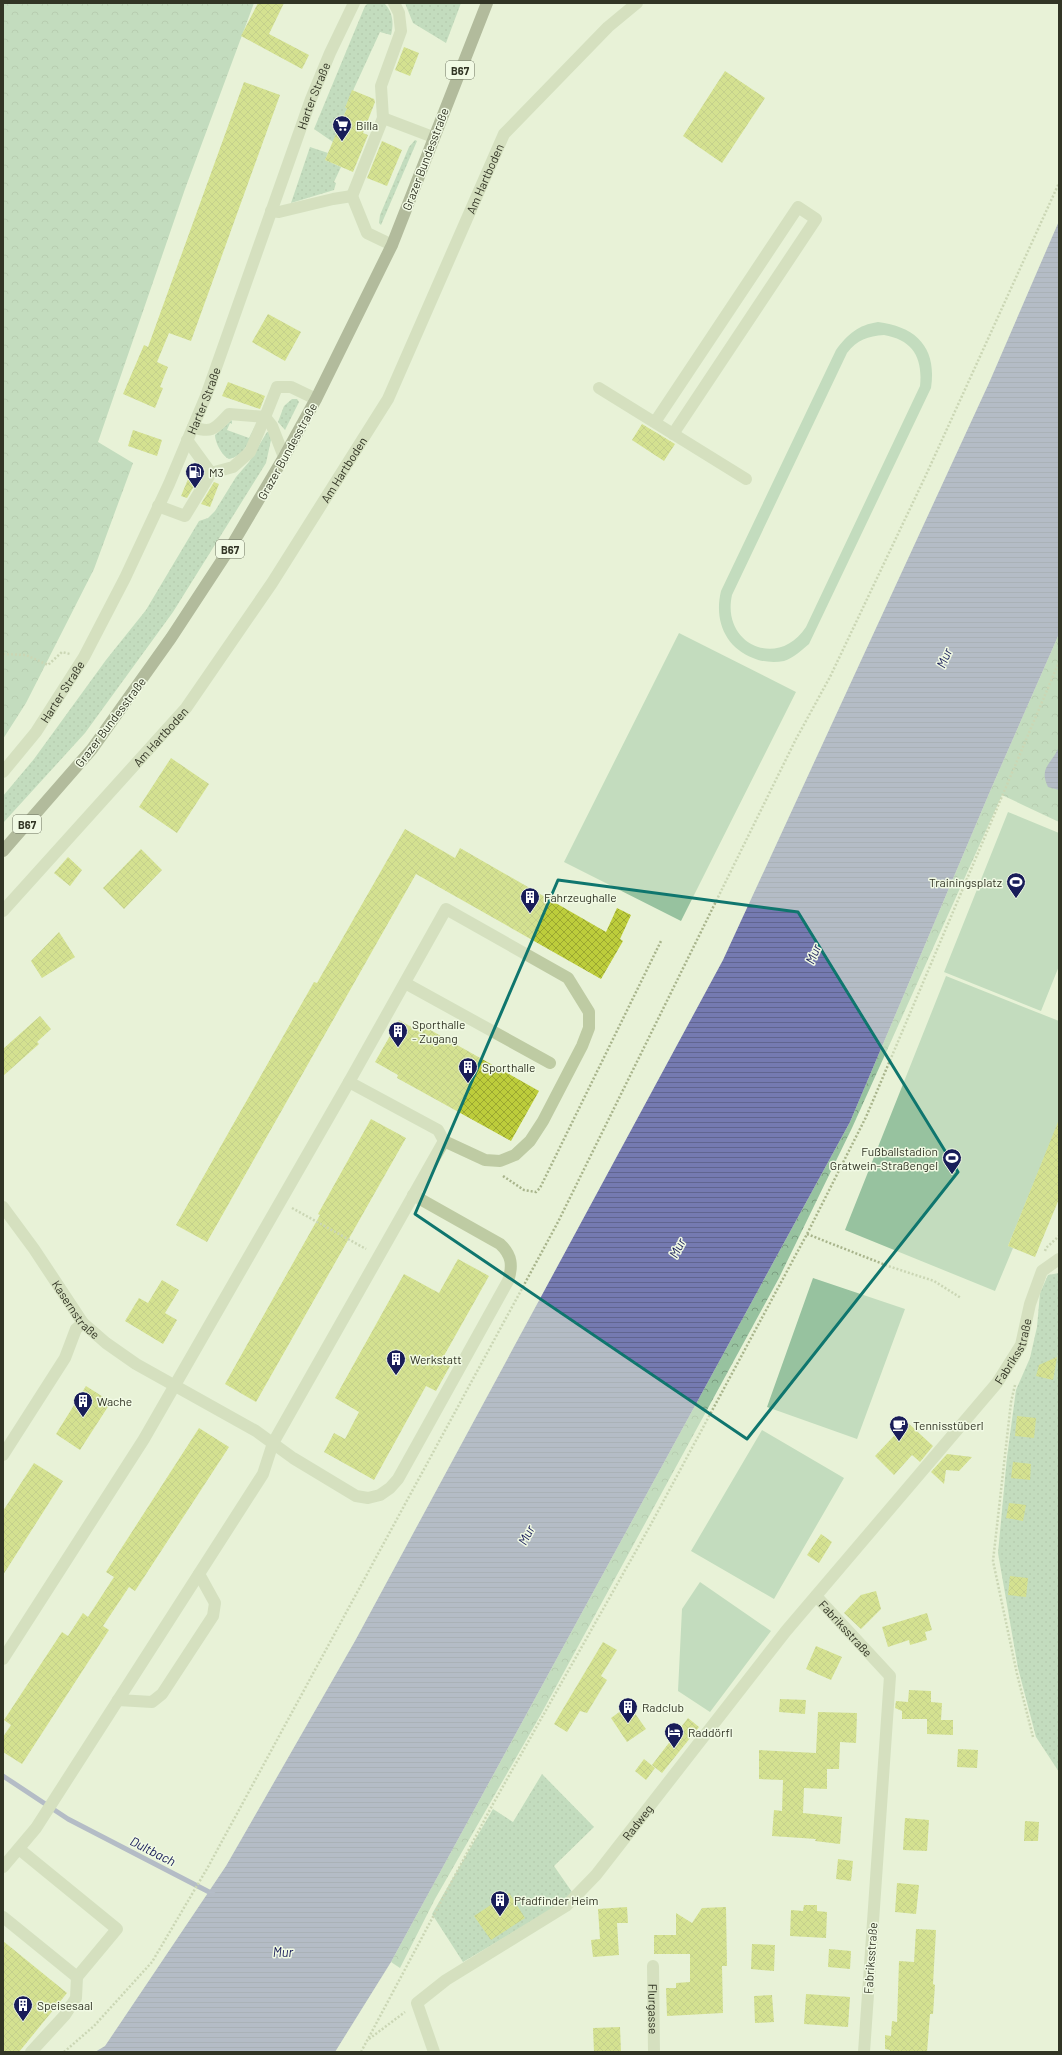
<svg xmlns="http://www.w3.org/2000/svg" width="1062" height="2055" viewBox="0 0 1062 2055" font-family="Barlow,sans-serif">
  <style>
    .grass { fill: url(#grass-dots) }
    .forest { fill: url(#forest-crowns) }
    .pitch { fill: #97c29f; fill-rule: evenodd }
    .water { fill: url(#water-rules) }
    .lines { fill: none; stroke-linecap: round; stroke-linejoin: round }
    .stream { stroke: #757ab1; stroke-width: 5 }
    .building { fill: url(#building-cross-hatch) }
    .path { stroke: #a8b48b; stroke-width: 2.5; stroke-dasharray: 2 2; stroke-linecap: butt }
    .minor { stroke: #becba3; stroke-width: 12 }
    .major { stroke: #717855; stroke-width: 12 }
    .marked { fill: none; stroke: #0f766e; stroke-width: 3; stroke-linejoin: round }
    .labels { text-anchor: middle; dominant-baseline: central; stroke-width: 3; stroke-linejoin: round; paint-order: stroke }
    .shield { fill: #f1fae4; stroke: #6b705e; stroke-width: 1 }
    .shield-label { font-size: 11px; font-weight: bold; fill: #323525 }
    .street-label { font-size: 12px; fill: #323525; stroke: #f1fae4 }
    .poi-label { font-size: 12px; fill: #323525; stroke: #f1fae4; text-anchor: start }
    .water-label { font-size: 13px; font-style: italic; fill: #191d59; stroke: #f1fae4 }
  </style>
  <defs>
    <pattern id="grass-dots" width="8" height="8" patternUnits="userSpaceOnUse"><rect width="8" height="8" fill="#97c29f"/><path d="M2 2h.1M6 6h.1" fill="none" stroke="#7c9e81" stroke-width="1.8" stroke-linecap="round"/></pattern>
    <pattern id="forest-crowns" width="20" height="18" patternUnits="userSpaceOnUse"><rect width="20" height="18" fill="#97c29f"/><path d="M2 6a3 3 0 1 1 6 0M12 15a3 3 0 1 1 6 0" fill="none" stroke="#7c9e81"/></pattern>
    <pattern id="water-rules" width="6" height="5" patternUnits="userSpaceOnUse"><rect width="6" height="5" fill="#757ab1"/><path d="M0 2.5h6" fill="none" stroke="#616590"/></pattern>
    <pattern id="building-cross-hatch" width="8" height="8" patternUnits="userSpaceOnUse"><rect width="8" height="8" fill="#bdcd3b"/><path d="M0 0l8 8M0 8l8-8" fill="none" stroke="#9aa731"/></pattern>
  </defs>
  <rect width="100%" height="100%" fill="#e8f2d7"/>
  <path class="grass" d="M368,3H384C393,12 394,23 391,35L380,32L345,108H347L333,142L314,129L365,6Z
    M405,3H461L446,43L413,23Z
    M415,140L417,141L381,225L379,223L380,215L409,147Z
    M310,147L328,153L325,160L341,167L334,182L336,183L334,190L291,203Z
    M292,399H297L299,402L285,430L278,422L284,406Z
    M232,420V424L230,423L227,430L249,438L255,426C250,440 245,456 229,459C222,456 215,442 215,435Z
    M267,432H269L271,440L266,463L173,612L85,733L3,823V796L34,759L106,660L146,610L199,521L208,518L215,511L236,477L249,462Z
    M1059,1273V1772L1036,1737L1018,1668L998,1553L1007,1457L1016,1390L1030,1358L1037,1327L1040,1293L1048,1275Z
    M542,1774L594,1827L554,1866L572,1892L561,1904L463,1962L432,1914L493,1809L513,1822Z"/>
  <path class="forest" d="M3,3H254L185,189L98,442L133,463L94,569L26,703L3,739Z
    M1059,634V822L1002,795L852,1128L779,1278L540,1716L435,1899L400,1968L391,1962L850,1122L991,789Z"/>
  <path class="pitch" d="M878,322C917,327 937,348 931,388L809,644C802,650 793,658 784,661C774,663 762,662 753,658C725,647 714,620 721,591L836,350C848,334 858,325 878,322ZM884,335C913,340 923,358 920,386L806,627C778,670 721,644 732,595L847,353C857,340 868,336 884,335Z
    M679,633L796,692L681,921L564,862Z
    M1008,812L1059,833V966L1041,1011L944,972Z
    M946,976L1059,1021V1121L1008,1246L1013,1248L995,1291L845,1230Z
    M813,1278L905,1309L857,1439L767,1407Z
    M762,1430L844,1478L774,1599L691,1551Z
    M700,1582L771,1631L710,1712L678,1691L682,1609Z"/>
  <path class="water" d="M1059,221V634L991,789L850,1122L391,1962L335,2052H95L105,2046L226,1866L355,1641L723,960L989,383Z
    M1059,746V790L1048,787C1038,766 1053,764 1059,746Z"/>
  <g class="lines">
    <path class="stream" d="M3,1776L68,1819L213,1894"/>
  </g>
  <path class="building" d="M258,3H284L269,34L309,55L302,69L241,36Z
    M404,47L419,53L410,76L395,70Z
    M725,71L765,98L722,163L683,136Z
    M244,82L280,95L191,341L169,333L157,362L168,367L160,387L163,388L155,408L123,394L144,345L148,347Z
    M352,90L374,99L375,102L363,133L368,135L353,172L325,160L347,108H345Z
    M382,141L402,150L387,186L367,178Z
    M268,314L301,332L285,361L252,342Z
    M228,382L265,396L260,409L222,396Z
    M642,424L675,444L664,461L632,440Z
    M133,430L162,440L157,456L128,446Z
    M191,472L200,476L187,498L181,496Z
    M214,482L219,484L210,507L201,504Z
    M171,758L209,784L177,833L139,807Z
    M405,829L455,858L460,848L606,932L617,908L631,915L620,939L623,941L601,979L416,874L207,1242L176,1225L314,982L317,983Z
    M141,849L162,870L124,909L103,888Z
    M68,857L82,870L70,886L54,873Z
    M59,932L75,957L42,978L31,961Z
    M40,1016L51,1029L37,1042L39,1044L3,1076V1049Z
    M399,1020L422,1033L425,1027L539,1091L511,1141L397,1078L398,1075L375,1062Z
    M371,1119L406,1138L256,1402L225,1384L320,1215L318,1214Z
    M1058,1122L1059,1199L1035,1257L1008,1246Z
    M458,1259L489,1276L441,1361L450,1366L436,1391L426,1386L374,1480L324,1452L334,1433L345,1439L359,1412L335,1398L404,1274L439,1293Z
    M162,1280L179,1290L165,1313L177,1320L163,1344L125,1321L139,1298L148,1303Z
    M1057,1357L1053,1380L1036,1376L1039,1365Z
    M86,1386L111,1402L80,1450L56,1434Z
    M1017,1416L1036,1418L1034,1438L1015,1436Z
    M907,1422L933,1446L920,1462L912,1455L894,1475L875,1456Z
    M199,1428L229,1447L135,1591L129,1587L103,1626L109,1630L22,1764L3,1752V1737L11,1725L4,1720L62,1632L68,1636L83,1613L88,1617L114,1577L106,1572Z
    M947,1454L972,1457L959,1471L946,1470L944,1484L931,1472Z
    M1013,1462L1031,1464L1030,1480L1011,1478Z
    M34,1463L63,1481L3,1575V1511Z
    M1009,1503L1026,1505L1023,1521L1006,1518Z
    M821,1534L832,1542L819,1563L807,1555Z
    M1010,1576L1028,1578L1026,1597L1008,1595Z
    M876,1591L881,1609L861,1629L844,1613L861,1595Z
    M927,1613L932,1630L925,1632L927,1640L910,1645L909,1640L888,1647L882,1627Z
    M603,1642L617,1650L601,1676L607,1680L587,1713L580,1711L567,1732L554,1724Z
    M816,1646L842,1657L831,1680L806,1669Z
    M909,1690L931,1691V1702L942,1703L941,1720H953V1735L927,1734V1719H902V1711L895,1708L896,1701L908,1702Z
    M780,1699L806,1700L805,1714L779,1712Z
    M629,1705L646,1729L627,1742L611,1718Z
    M818,1712L857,1713L856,1743L840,1742L839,1769H827V1789L804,1788L803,1813L842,1817L840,1844L815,1841L816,1839L772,1836L774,1810L782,1811L783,1780L759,1779V1750L816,1753Z
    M688,1718L699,1727L662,1773L652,1765Z
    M958,1749L978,1750L977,1768L957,1767Z
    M644,1759L655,1768L646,1780L635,1771Z
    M905,1818L929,1820L927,1851L903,1850Z
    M1025,1821L1039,1822L1038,1841H1024Z
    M838,1859L853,1861L851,1881L836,1879Z
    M897,1883L919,1885L916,1914L895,1912Z
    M509,1893L525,1918L491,1940L474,1916Z
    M804,1905H817V1911L827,1912L826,1938L790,1936L791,1910L803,1911Z
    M627,1907L628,1923H617L619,1955L593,1957L591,1940L600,1939L598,1909Z
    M726,1907L727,1966H722L723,2013L667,2016L666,1988H676V1983L690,1982V1954H654V1935H676V1913L692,1923L702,1908Z
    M916,1929L936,1930L933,1984L935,1985L933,2014H930L927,2052H890V2050L885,2049V2035L891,2036L892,2021L897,2022L899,1961L914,1962Z
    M3,1941L67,1993L19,2052H3Z
    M752,1944L775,1945L774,1971L751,1969Z
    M829,1949L851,1951L850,1969L828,1967Z
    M806,1994L850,1997L848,2027L804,2024Z
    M772,1995L774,2022L755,2023L754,1996Z
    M620,2027L621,2052H594L593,2028Z"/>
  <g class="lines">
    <path class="path" d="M3,654L26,655L48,665L62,652L70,654
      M503,1176L524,1190L536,1192L540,1188L661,941
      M292,1208L366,1249
      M807,1234L888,1266L934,1281L961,1298
      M1045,1251L1046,1248L1059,1236
      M1015,1385L1011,1402L993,1561L1017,1674L1033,1737
      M369,2039L405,2012
      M64,2052L94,2026L152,1962L208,1867L518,1296L558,1222L796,739L830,677L926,475L1059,183
      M361,2052L493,1804L650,1526L807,1234L866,1117L1059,662"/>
    <g class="minor">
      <path d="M383,118L433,137"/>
      <path d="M352,196L383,118L381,86L401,31L399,13L394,3"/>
      <path d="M271,211L279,212L333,199L352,196L367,233L392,245"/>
      <path d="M599,388L746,479"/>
      <path d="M655,422L798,207L816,219L673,434"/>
      <path d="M193,427C213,434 215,428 229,414L265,417L250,452L233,467L211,473"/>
      <path d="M284,457L272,426L265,417L277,387H291L316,399"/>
      <path d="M158,506L185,516L211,473L187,440"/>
      <path id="s1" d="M3,772L36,732L84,657L125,578L169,484L206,396L311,99L330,53L354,3"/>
      <path id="s2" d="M3,911L186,708L272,583L388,399L504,134L608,27L637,3"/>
      <path d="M405,983L550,1063"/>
      <path id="s3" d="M3,1207L34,1249L83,1323L106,1343L136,1364L256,1431L293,1458L356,1496L368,1498L380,1495L390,1488L398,1479L508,1281C513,1266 512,1255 500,1244L413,1195"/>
      <path d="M3,1455L65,1358L76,1329L83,1323"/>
      <path id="s4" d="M816,1596L890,1676L864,2052"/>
      <path d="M3,1659L144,1439L349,1082L446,909L568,978L589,1012V1028L582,1046L543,1121L530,1141L515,1155L500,1161L485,1160L444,1141"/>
      <path d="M118,1700L152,1702L162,1694L213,1616L215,1603L199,1574"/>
      <path d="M3,1867L36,1828L263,1474L273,1443L444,1141L438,1130L349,1082"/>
      <path d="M3,1917L77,1977L117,1929L19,1849"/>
      <path id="s5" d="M653,1966L654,2052"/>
      <path d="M31,2052L65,2015L76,1998L77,1977"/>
      <path id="s6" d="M434,2052L417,2003L446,1980L566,1906L596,1875L786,1631L997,1383L1021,1345L1030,1304L1042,1271L1059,1259"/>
    </g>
    <path class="major" d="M3,851L92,749L171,638L232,545L284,457L316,399L392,245L487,3"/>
  </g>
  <path d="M0 0H1062V2055H0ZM558,880L798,912L958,1172L747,1439L415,1214Z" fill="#e8f2d7" fill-opacity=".55" fill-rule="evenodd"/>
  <path class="marked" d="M558,880L798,912L958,1172L747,1439L415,1214Z"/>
  <defs>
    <symbol id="supermarket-pin" viewBox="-11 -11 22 30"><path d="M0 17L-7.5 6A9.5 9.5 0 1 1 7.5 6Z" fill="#191d59" stroke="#f1fae4"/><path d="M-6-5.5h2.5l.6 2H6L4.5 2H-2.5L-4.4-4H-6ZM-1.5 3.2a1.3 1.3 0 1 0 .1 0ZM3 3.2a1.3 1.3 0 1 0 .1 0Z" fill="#fff"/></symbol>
    <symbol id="fuel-pin" viewBox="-11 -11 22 30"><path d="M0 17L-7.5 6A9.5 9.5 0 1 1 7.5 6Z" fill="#191d59" stroke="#f1fae4"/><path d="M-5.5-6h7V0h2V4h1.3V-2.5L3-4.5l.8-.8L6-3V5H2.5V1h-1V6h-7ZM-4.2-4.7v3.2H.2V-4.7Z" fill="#fff"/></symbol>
    <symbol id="stadium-pin" viewBox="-11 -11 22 30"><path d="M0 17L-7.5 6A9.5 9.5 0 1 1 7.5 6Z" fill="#191d59" stroke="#f1fae4"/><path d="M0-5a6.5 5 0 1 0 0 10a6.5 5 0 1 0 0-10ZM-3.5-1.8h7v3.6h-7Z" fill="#fff"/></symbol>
    <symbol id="building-pin" viewBox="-11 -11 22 30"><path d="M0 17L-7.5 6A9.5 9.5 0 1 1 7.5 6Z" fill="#191d59" stroke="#f1fae4"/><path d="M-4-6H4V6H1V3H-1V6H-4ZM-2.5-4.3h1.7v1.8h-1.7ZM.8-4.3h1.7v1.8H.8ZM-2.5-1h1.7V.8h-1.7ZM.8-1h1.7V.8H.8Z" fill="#fff"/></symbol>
    <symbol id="cafe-pin" viewBox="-11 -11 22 30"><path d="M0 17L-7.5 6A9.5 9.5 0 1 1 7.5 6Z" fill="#191d59" stroke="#f1fae4"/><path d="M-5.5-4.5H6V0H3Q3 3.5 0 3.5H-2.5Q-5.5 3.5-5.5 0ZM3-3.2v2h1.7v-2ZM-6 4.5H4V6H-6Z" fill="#fff"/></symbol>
    <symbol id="hotel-pin" viewBox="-11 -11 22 30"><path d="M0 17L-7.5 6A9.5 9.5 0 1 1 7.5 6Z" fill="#191d59" stroke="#f1fae4"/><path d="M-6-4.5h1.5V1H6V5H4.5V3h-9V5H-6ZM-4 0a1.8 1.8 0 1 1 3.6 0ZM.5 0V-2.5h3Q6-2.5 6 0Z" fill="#fff"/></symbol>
  </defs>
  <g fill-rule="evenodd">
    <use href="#supermarket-pin" x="331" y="114" width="22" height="30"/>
    <use href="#fuel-pin" x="184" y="461" width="22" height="30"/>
    <use href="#stadium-pin" x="1005" y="871" width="22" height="30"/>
    <use href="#building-pin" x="519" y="886" width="22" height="30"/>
    <use href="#building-pin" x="387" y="1020" width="22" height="30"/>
    <use href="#building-pin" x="457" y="1056" width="22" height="30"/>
    <use href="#stadium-pin" x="941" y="1147" width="22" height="30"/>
    <use href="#building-pin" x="385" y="1348" width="22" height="30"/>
    <use href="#building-pin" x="72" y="1390" width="22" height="30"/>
    <use href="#cafe-pin" x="888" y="1414" width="22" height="30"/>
    <use href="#building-pin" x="617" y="1696" width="22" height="30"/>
    <use href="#hotel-pin" x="663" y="1721" width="22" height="30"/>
    <use href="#building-pin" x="489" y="1889" width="22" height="30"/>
    <use href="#building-pin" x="12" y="1994" width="22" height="30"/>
  </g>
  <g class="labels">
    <g class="shield">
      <rect x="446" y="61" width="28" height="18" rx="3"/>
      <rect x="216" y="540" width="28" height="18" rx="3"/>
      <rect x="13" y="815" width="28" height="18" rx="3"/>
    </g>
    <g class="shield-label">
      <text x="460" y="70">B67</text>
      <text x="230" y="549">B67</text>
      <text x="27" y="824">B67</text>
    </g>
    <g class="street-label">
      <text stroke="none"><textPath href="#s1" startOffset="748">Harter Straße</textPath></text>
      <text transform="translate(425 159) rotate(-69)">Grazer Bundesstraße</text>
      <text stroke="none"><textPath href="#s2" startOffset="883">Am Hartboden</textPath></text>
      <text stroke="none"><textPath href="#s1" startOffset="424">Harter Straße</textPath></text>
      <text transform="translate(287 451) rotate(-61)">Grazer Bundesstraße</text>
      <text stroke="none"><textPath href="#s2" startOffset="559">Am Hartboden</textPath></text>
      <text stroke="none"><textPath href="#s1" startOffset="100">Harter Straße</textPath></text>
      <text transform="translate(110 722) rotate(-53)">Grazer Bundesstraße</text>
      <text stroke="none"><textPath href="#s2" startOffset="235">Am Hartboden</textPath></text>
      <text stroke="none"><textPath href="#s3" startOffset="126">Kasernstraße</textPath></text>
      <text stroke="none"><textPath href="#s6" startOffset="944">Fabriksstraße</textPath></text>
      <text stroke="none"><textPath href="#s4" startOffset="44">Fabriksstraße</textPath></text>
      <text stroke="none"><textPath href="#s6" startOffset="340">Radweg</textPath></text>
      <text transform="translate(870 1958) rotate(-86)">Fabriksstraße</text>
      <text stroke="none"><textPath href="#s5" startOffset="43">Flurgasse</textPath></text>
    </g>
    <g class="poi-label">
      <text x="356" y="125">Billa</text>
      <text x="209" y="472">M3</text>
      <text x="1002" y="882" text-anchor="end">Trainingsplatz</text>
      <text x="544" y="897">Fahrzeughalle</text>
      <text x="412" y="1024">Sporthalle<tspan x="412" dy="14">- Zugang</tspan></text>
      <text x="482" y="1067">Sporthalle</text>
      <text x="938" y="1151" text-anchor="end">Fußballstadion<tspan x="938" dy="14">Gratwein-Straßengel</tspan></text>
      <text x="410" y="1359">Werkstatt</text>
      <text x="97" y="1401">Wache</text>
      <text x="913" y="1425">Tennisstüberl</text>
      <text x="642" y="1707">Radclub</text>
      <text x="688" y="1732">Raddörfl</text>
      <text x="514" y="1900">Pfadfinder Heim</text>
      <text x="37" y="2005">Speisesaal</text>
    </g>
    <g class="water-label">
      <text transform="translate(944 658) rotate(-66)">Mur</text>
      <text transform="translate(813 954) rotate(-66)">Mur</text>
      <text transform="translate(677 1248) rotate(-62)">Mur</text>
      <text transform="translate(526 1535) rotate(-62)">Mur</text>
      <text transform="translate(153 1851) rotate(27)">Dultbach</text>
      <text x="283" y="1952">Mur</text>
    </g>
  </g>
  <rect width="1062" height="2055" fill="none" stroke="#323525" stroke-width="8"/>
</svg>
